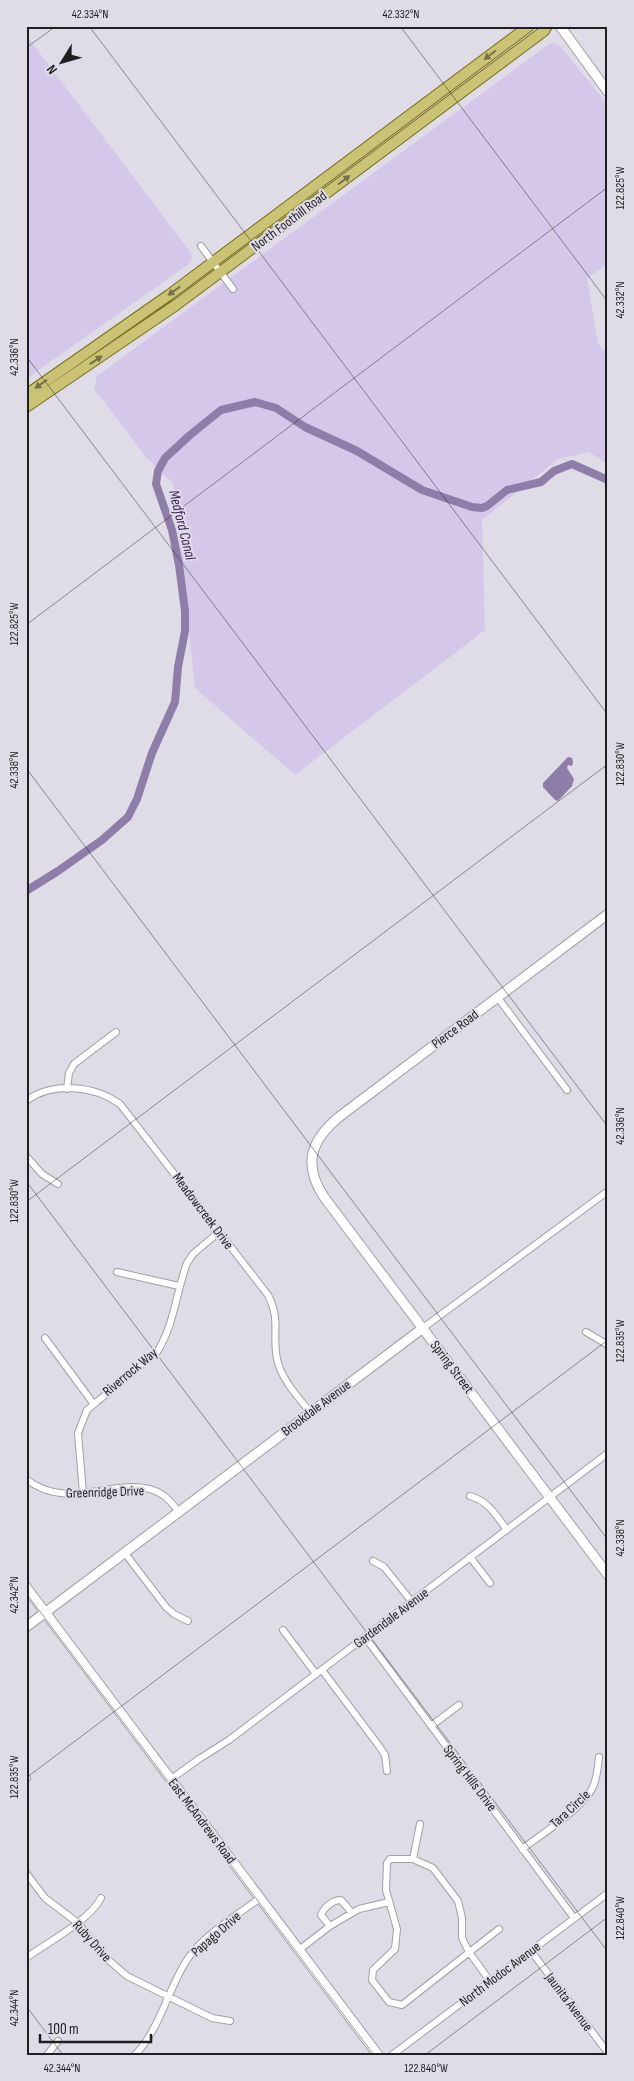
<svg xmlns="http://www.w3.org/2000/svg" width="634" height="2081" viewBox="0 0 634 2081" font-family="'Sofia Sans Condensed',sans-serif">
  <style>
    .green { fill: #d4c7e9 }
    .water { fill: #8e7ca9 }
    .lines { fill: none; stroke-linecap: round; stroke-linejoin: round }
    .canal { stroke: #8e7ca9; stroke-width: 8 }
    .minor-casing { stroke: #a29fa8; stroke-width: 8 }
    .tertiary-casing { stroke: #a29fa8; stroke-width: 11 }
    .secondary-casing { stroke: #a29fa8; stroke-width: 11 }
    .primary-casing { stroke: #776e1b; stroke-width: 12 }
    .minor { stroke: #fff; stroke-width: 6 }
    .tertiary { stroke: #fff; stroke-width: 9 }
    .secondary { stroke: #fff; stroke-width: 9 }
    .primary { stroke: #cac274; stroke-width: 10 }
    .oneway { fill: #74704a }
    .ticks { fill: none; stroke: #1f1e21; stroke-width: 1; stroke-opacity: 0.45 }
    .labels { text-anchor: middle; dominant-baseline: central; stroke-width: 4; stroke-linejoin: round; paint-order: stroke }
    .street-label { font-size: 14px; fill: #1f1e21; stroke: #e0dce7 }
    .water-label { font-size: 15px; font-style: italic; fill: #3e235c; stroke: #e0dce7 }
    .neatline { fill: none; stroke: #1f1e21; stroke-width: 2 }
    .ticks-label { font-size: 12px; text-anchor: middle; fill: #1f1e21 }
  </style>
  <rect width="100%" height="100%" fill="#e0dce7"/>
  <path class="green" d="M26,35L191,253L192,259L189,264L26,379Z
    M554,43L561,47L608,105V264L587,278L598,344L608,353V465L589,452L558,459L482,520L485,630L295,775L195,688L173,484L146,457L94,389L97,376L549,44Z"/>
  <path class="water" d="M568,757L572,758L573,762L572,766L568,765L567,768L574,779L572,786L558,801L555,800L543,787V783Z"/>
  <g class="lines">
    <path class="canal" d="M26,891L58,871L102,840L128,817L137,799L152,753L175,702L178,667L185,631V611L179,565L172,530L156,484L158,471L165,458L190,435L221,410L255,402L276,408L305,427L357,451L422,490L472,507L482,508L487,506L507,490L541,482L554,471L572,464L608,480"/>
    <defs>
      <path id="minor" d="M201,246L233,289
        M498,998L567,1090
        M67,1089L69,1073L74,1064L116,1032
        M26,1101C53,1081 95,1086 120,1104L268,1295C281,1320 272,1334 277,1359C281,1379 298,1397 310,1412
        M26,1156L42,1174L58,1184
        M117,1272L179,1286
        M423,1328L608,1191
        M586,1332L608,1345
        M45,1338L93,1403
        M26,1479C71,1515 125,1470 163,1495C169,1499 174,1506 179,1512
        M83,1493L78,1433L87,1410L157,1352C174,1326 176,1293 187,1263L193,1254L219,1232
        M470,1496C488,1501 496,1515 507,1530
        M124,1552L166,1607L174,1614L188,1621
        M470,1557L490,1583
        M373,1561L384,1567L412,1602
        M283,1630L316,1674
        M365,1637L574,1918
        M322,1670L379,1746L385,1755L387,1771
        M431,1726L459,1705
        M26,1779L27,1778
        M171,1779L199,1759L229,1740L608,1453
        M522,1849C541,1835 583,1808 593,1787C597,1778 598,1767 599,1757
        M413,1859L420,1824
        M26,1873L45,1898L78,1923L105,1957L127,1976L212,2018L230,2021
        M330,1926L321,1915C324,1907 333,1900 341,1900L352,1913
        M299,1950L330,1926L359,1909L389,1902
        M531,1951L608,2053
        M26,1958C48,1942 89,1921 101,1898
        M490,1981L469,1952L462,1938V1918L458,1901L433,1868L413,1859H390L387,1863L386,1890L397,1929L395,1949L373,1970L372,1980L389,2002L402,2005L499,1929
        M47,2055L58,2041
        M135,2055C159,2030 167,1993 185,1963C201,1936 235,1917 260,1898
        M392,2055L608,1893"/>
      <path id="tertiary" d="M560,26L608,92
        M608,914L339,1117C310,1141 303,1165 324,1197L608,1575
        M26,1627L423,1328"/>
      <path id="secondary" d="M26,1587L378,2055"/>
      <path id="primary" d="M26,395L169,295L529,26
        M26,407L176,305L544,31L547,26"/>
    </defs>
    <use href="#minor" class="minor-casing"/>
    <use href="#tertiary" class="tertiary-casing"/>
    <use href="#secondary" class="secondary-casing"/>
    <use href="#primary" class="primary-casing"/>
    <use href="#minor" class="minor"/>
    <use href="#tertiary" class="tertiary"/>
    <use href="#secondary" class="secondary"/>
    <use href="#primary" class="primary"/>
  </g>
  <defs><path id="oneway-solid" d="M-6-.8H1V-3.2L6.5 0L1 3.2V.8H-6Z" transform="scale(1.25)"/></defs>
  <g class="oneway">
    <use href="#oneway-solid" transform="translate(490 55) rotate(143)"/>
    <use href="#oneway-solid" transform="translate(344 180) rotate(-37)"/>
    <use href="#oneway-solid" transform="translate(174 291) rotate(144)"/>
    <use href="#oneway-solid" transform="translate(96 360) rotate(-34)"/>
    <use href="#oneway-solid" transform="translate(41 384) rotate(145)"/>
  </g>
  <path class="ticks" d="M89,26L608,715M400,26L608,302M26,48L56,26M26,356L608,1127M26,625L608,187M26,768L608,1540M26,1181L608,1952M26,1202L608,764M26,1593L374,2055M26,1778L608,1340M26,2006L63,2055M425,2055L608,1917"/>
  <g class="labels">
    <g class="street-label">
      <text transform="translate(289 221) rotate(-37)">North Foothill Road</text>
      <text transform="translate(455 1029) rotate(-37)">Pierce Road</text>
      <text transform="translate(203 1211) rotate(53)">Meadowcreek Drive</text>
      <text transform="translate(452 1367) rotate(53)">Spring Street</text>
      <text transform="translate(130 1372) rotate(-40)">Riverrock Way</text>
      <text transform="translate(316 1408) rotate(-37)">Brookdale Avenue</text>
      <text transform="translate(105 1492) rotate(-2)">Greenridge Drive</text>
      <text transform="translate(391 1618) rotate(-37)">Gardendale Avenue</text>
      <text transform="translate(470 1778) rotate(53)">Spring Hills Drive</text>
      <text transform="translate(570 1809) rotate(-43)">Tara Circle</text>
      <text transform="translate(202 1821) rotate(53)">East McAndrews Road</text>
      <text transform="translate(216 1934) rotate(-41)">Papago Drive</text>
      <text transform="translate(92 1941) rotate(48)">Ruby Drive</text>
      <text transform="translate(500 1974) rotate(-37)">North Modoc Avenue</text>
      <text transform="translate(569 2002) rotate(53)">Jaunita Avenue</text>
    </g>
    <g class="water-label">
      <text transform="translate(182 525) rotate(76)">Medford Canal</text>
    </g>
  </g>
  <rect width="634" height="2081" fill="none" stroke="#e0dce7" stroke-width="55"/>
  <g transform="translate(62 62) rotate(233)" stroke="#e0dce7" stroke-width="4" paint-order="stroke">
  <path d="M0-4L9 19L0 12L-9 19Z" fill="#1f1e21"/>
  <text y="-8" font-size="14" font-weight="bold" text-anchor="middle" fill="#1f1e21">N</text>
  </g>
  <path d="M40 2034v8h111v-8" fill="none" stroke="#1f1e21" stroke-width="2.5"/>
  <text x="48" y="2034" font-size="15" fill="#1f1e21" stroke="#e0dce7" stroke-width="4" paint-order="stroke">100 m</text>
  <rect x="28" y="28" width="578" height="2026" class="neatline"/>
  <g class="ticks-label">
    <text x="90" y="18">42.334°N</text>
    <text x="401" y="18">42.332°N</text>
    <text transform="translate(620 188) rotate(-90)" y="4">122.825°W</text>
    <text transform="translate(620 300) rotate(-90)" y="4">42.332°N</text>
    <text transform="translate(14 357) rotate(-90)" y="4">42.336°N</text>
    <text transform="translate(14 624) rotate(-90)" y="4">122.825°W</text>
    <text transform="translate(620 764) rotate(-90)" y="4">122.830°W</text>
    <text transform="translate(14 770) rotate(-90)" y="4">42.338°N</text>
    <text transform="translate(620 1126) rotate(-90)" y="4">42.336°N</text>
    <text transform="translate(14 1201) rotate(-90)" y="4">122.830°W</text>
    <text transform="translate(620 1341) rotate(-90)" y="4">122.835°W</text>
    <text transform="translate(620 1538) rotate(-90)" y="4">42.338°N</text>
    <text transform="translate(14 1595) rotate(-90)" y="4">42.342°N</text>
    <text transform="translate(14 1777) rotate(-90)" y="4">122.835°W</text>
    <text transform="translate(620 1918) rotate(-90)" y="4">122.840°W</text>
    <text transform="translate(14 2008) rotate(-90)" y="4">42.344°N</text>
    <text x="62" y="2072">42.344°N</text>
    <text x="426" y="2072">122.840°W</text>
  </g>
</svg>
